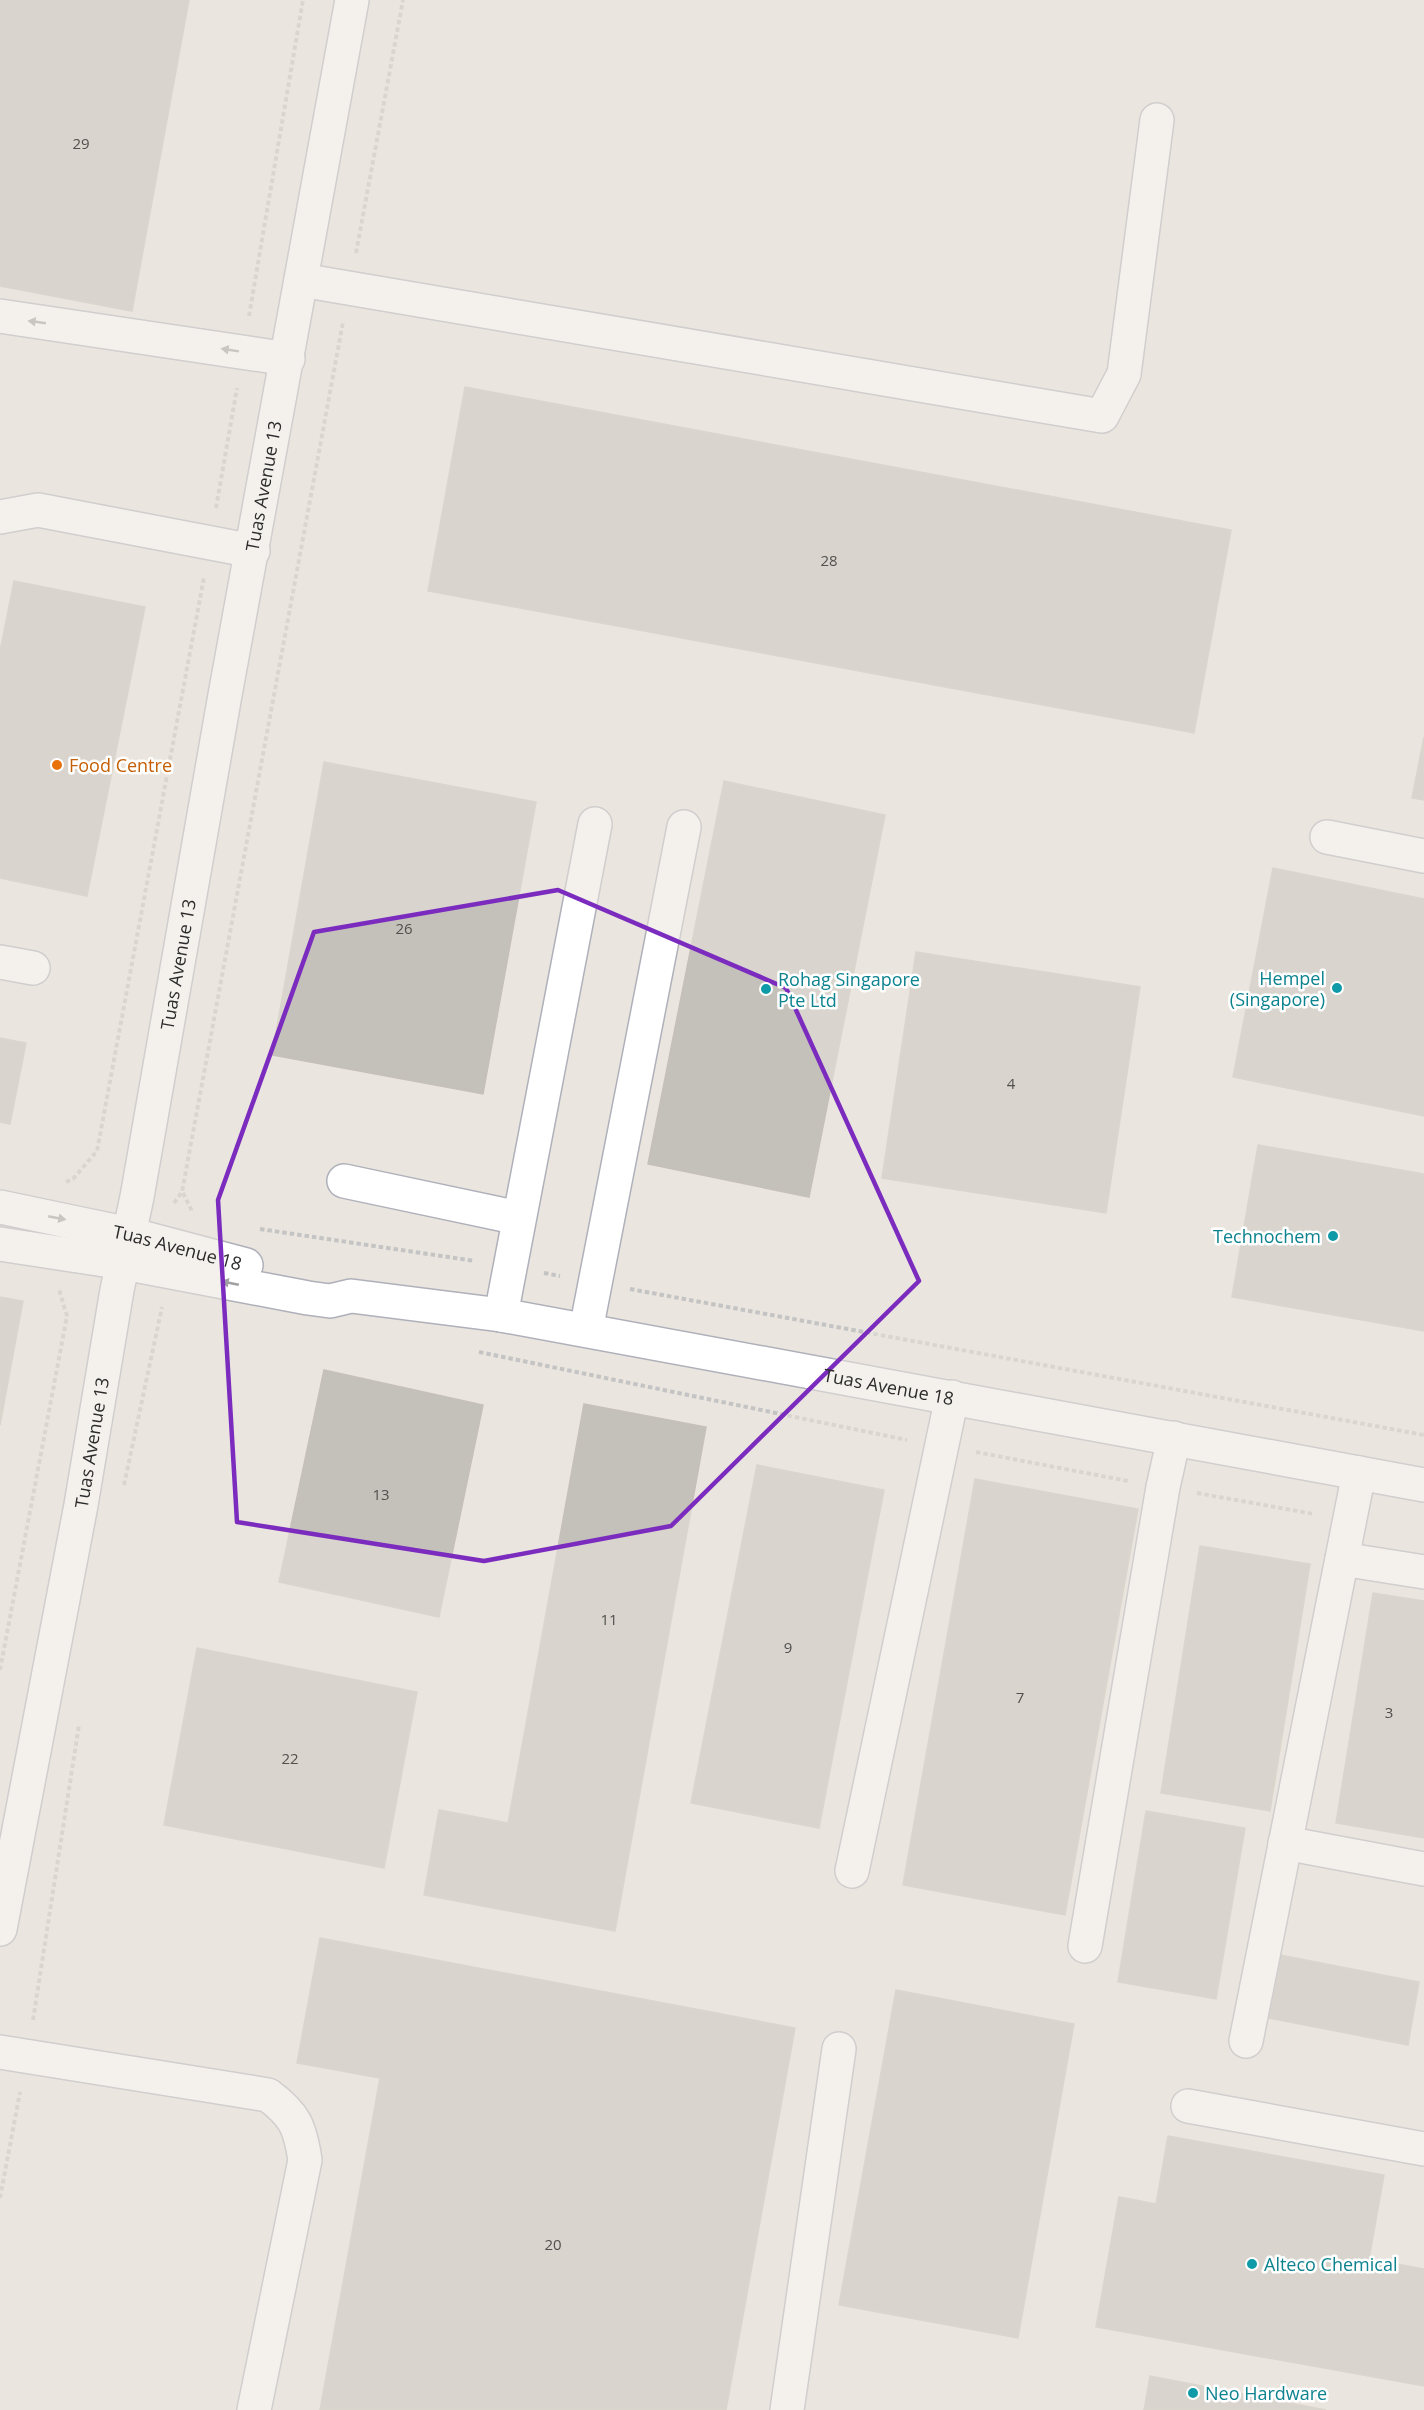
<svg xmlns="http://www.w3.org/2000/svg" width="1424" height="2410" viewBox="0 0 1424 2410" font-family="'Open Sans',sans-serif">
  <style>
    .building { fill: #c4c0ba; stroke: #c6c1b8; stroke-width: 1.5 }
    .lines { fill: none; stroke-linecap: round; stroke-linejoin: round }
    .minor-casing { stroke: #afb1ba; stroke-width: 36 }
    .path { stroke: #c4c4c4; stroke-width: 4; stroke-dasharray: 4.5 3; stroke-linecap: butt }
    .minor { stroke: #fff; stroke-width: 33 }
    .oneway { fill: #a0a0a0 }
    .marked { fill: none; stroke: #7b2cbf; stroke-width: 4.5; stroke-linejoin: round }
    .food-dot { fill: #e8710a; stroke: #fff; stroke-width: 2 }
    .culture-dot { fill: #0f9aa8; stroke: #fff; stroke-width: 2 }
    .labels { text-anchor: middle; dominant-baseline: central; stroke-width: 5; stroke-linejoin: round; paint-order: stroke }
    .number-label { font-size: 15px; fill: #51504f }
    .street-label { font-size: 18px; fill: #2b2b2b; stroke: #fff }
    .food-label { font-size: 18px; fill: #c56008; stroke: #fff; text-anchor: start }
    .culture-label { font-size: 18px; fill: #0d838f; stroke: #fff; text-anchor: start }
  </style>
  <rect width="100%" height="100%" fill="#ebe5df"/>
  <path class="building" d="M0,0H189L132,311L0,286Z
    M465,387L1231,530L1194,733L428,591Z
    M14,581L145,607L87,896L0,878V651Z
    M1424,737V800L1412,798Z
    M324,762L536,802L483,1094L272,1055Z
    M724,781L885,815L809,1197L648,1164Z
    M1273,868L1424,899V1116L1233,1077Z
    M916,952L1140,987L1106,1213L882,1178Z
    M0,1038L26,1043L10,1124L0,1122Z
    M1258,1145L1424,1174V1331L1232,1297Z
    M0,1297L23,1301L0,1425Z
    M324,1370L483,1405L439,1617L279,1582Z
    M584,1404L706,1427L615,1931L424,1895L439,1810L508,1823Z
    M757,1465L884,1490L819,1828L691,1803Z
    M975,1479L1138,1509L1065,1915L903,1885Z
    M1200,1546L1310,1564L1270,1811L1161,1793Z
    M1373,1593L1424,1601V1838L1336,1823Z
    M197,1648L417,1692L384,1868L164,1825Z
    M1146,1811L1245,1828L1216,1999L1118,1982Z
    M320,1938L795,2028L726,2410H320L380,2078L297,2063Z
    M1275,1954L1419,1982L1408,2045L1263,2017Z
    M896,1990L1074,2024L1018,2338L839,2305Z
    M1168,2136L1384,2175L1369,2259L1424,2269V2386L1096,2327L1119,2197L1156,2204Z
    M1150,2376L1326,2410H1144Z"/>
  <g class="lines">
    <defs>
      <g id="minor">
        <path d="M301,280L1102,416L1124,374L1157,120"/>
        <path d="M0,316L288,359"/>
        <path d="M0,517L38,510L253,551"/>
        <path d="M1327,837L1424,856"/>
        <path d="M0,962L33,968"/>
        <path d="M344,1181L519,1218"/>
        <path id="s1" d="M0,1207L129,1234L246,1265"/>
        <path id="s2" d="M0,1244L124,1263L308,1298L330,1301L351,1296L501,1315L1424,1485"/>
        <path d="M501,1315L595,824"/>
        <path d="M586,1330L684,827"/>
        <path d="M1342,1559L1424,1572"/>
        <path d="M1285,1843L1424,1869"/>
        <path d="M852,1871L952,1397"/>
        <path id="s3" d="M0,1929L81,1505L117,1290L137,1197L225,695L352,0"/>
        <path d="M1085,1946L1163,1487L1174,1438"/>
        <path d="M1246,2041L1359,1473"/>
        <path d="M0,2052L268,2095C295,2115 300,2127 305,2160L254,2410"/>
        <path d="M1188,2106L1424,2149"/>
        <path d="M787,2410L839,2049"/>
      </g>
    </defs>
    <use href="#minor" class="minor-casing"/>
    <path class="path" d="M356,253L403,0
      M249,316L303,0
      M216,508L237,388
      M66,1182L73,1179L97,1151L204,577
      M183,1193L193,1213
      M174,1203L182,1192L343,322
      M260,1229L475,1261
      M544,1273L560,1276
      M630,1289L1424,1435
      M479,1352L907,1440
      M976,1452L1128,1481
      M124,1485L162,1307
      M1197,1493L1314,1514
      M0,1670L67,1316L59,1289
      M33,2020L79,1725
      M0,2198L20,2092"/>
    <use href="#minor" class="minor"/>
  </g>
  <defs><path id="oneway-solid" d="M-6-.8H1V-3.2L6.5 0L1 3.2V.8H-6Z" transform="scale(1.5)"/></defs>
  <g class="oneway">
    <use href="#oneway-solid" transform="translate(37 322) rotate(-172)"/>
    <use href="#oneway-solid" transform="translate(230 350) rotate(-171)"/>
    <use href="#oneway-solid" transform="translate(57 1218) rotate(11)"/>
    <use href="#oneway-solid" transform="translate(230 1283) rotate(-169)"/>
  </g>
  <path d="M0 0H1424V2410H0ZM558,890L786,988L919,1281L671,1526L484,1561L237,1522L218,1200L314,932Z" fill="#ebe5df" fill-opacity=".55" fill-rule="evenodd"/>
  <path class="marked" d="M558,890L786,988L919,1281L671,1526L484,1561L237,1522L218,1200L314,932Z"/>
  <circle class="food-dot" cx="57" cy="765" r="6"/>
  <g class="culture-dot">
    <circle cx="1337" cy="988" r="6"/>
    <circle cx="766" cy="989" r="6"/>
    <circle cx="1333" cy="1236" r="6"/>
    <circle cx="1252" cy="2264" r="6"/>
    <circle cx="1193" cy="2393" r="6"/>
  </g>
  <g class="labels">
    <g class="number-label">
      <text x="81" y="143">29</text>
      <text x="829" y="560">28</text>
      <text x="404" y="928">26</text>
      <text x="1011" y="1083">4</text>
      <text x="381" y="1494">13</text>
      <text x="609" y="1619">11</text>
      <text x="788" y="1647">9</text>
      <text x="1020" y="1697">7</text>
      <text x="1389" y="1712">3</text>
      <text x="290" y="1758">22</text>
      <text x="553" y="2244">20</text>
    </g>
    <g class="street-label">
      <text stroke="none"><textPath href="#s3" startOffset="1467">Tuas Avenue 13</textPath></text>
      <text stroke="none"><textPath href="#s3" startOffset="981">Tuas Avenue 13</textPath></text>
      <text stroke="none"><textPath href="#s1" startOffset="182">Tuas Avenue 18</textPath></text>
      <text stroke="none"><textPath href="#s2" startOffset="902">Tuas Avenue 18</textPath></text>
      <text stroke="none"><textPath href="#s3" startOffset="495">Tuas Avenue 13</textPath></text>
    </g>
    <g class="food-label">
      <text x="69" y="765">Food Centre</text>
    </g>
    <g class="culture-label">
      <text x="1325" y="978" text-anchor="end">Hempel<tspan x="1325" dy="21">(Singapore)</tspan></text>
      <text x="778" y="979">Rohag Singapore<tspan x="778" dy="21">Pte Ltd</tspan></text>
      <text x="1321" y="1236" text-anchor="end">Technochem</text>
      <text x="1264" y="2264">Alteco Chemical</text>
      <text x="1205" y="2393">Neo Hardware</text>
    </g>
  </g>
</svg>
